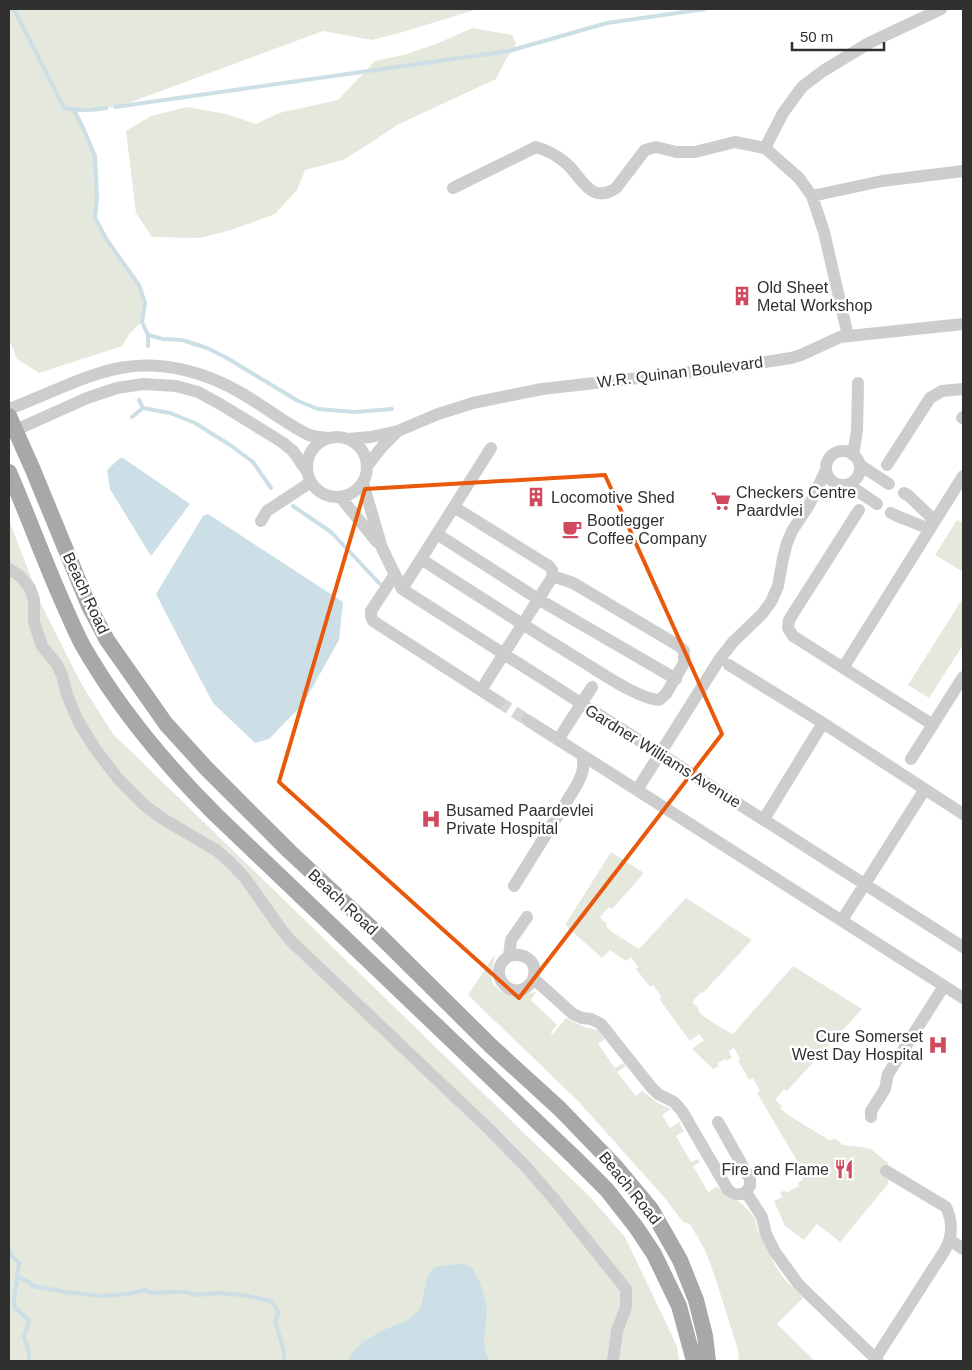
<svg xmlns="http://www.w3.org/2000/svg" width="972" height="1370" viewBox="0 0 972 1370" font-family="Arial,sans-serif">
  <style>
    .green { fill: #e4e8dd }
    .water { fill: #ccdee6 }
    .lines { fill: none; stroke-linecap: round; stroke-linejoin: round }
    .stream { stroke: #ccdee6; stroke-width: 4 }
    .minor-tunnel { stroke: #d6d6d6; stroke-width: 12; stroke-dasharray: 12 6; stroke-linecap: butt }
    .minor { stroke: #cdcdcd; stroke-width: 12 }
    .major { stroke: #a8a8a8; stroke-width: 16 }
    .marked { fill: none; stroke: #e8590c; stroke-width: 4; stroke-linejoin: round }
    .labels { text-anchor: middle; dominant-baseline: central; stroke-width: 5; stroke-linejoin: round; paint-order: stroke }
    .poi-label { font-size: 16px; fill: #303030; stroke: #fff; text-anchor: start }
    .street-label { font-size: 16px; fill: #303030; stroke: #fff }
  </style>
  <rect width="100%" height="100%" fill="#fff"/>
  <path class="green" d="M9,9H478L406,31L372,40L323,31L126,104L91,111L74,110L95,156L97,198L95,219L107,240L139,285L145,303L142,322L130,333L122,346L39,373L17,359L9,339Z
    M473,28L512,35L516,43L515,47L506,59L496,79L397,125L372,142L343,160L305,170L297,190L275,214L231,230L200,238L152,237L136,213L126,131L151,116L187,107L226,114L256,124L279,113L338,100L375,61L407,54L436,44Z
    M9,520L42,606L82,685L113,734L590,1197L625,1237L677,1346L679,1361H9Z
    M957,520L963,523V572L935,555Z
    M963,598V645L929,698L908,685Z
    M611,852L644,873L612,909L609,907L600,917L607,924L606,926L612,932L639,949L686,898L752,940L703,993L701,992L692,1002L699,1009L698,1011C708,1021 720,1027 733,1034L793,966L862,1009L787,1091L784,1089L775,1100L782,1106L780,1108L788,1115L829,1140L836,1139L843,1145L862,1147L871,1149L888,1163V1184L840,1242L817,1224L804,1240L785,1226L774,1201L782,1197L780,1193L785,1190L786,1193L799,1186L798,1183L803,1180L801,1176L814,1168L811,1164L802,1169L757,1093L760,1091L753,1078L749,1080L738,1060L740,1059L734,1048L729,1051L732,1058L726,1061L725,1059L718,1063L719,1066L713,1069L692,1049L704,1040L699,1034L690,1041L659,999L662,997L653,985L650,987L636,969L638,967L631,957L626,961L610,950L602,958L565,925Z
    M495,954L491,974L493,984L500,991L514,996L536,992L531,1000L557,1025L551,1032L552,1035L566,1018L584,1027L598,1030L605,1039L598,1044L615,1068L623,1063L626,1066L617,1072L636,1096L642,1091L658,1103L671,1109L662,1115L670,1128L679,1122L684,1131L676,1136L691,1162L698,1159L700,1162L693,1166L708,1192L717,1187L742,1204L749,1211L755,1219L758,1231L775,1265L785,1280L803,1298L777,1324L815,1361H739L738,1350L715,1277L705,1250L690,1224L683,1222L664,1197L579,1102L468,995Z"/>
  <path class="water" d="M120,458H123L190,504L151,556L110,489L107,470Z
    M208,514L343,602L339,640L303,704L269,739L255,743L213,703L187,654L156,594L203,516Z
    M459,1264C470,1266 474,1265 476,1278L479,1279L487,1307L484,1342L486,1353L490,1361H348L353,1352L363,1342L381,1331L406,1321L417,1312L421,1307L428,1275L435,1267Z"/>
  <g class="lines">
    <path class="stream" d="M14,9L64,108C79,111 91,111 106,108
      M115,107L509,51L607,23L705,9
      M74,110L84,130L95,156L97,198L95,218L107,240L139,285L145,303L142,322L148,335L163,339L182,340L207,348L227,358L298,401L318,409L354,412L392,409
      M148,335V346
      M139,400L143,408L170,413L195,423L230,445L253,462L271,488
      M132,417L143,408
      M293,506L331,532L380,584
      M9,1249L10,1254L19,1263L14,1300L15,1308L29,1320L24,1337L29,1352V1361
      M18,1277L30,1283L33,1286L65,1292L103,1296L127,1294L146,1290L151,1293L173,1292H185L197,1295L219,1293L242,1295L271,1301L279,1313L275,1320L284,1352V1361"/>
    <path class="minor-tunnel" d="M499,702L527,720"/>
    <path class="minor" d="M765,148L783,113L802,87L823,71L869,43L941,9
      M453,188L536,147C547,150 558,156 567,164C582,178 591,205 616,188L645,150L656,147L676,152H695L735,142L765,148L799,178L812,196L824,232L848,336
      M812,196L882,181L963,171
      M9,409C45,396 83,375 120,368C161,360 206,372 241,393C255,401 269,411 283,420C291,425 300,431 309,435C315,437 322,437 328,438
      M962,418L963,417
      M9,433L87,398L117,388L143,384L176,386L198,392L220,404L282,442L293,451L306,470
      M307 467a30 30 0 1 1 60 0a30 30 0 1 1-60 0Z
      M347,439L371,437L398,431L438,414L473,403L542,389L727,368L791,358L801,355L840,337L963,324
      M826 468a17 17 0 1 1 34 0a17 17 0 1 1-34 0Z
      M853,455L857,431L858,383
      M860,465L889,484
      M887,465L930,398L942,391L963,389
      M367,466L382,447L398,431
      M363,483L382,548L402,589L963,947
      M849,485L877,504
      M904,493L909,496L935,521
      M341,498L377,542
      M454,507L549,566L552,570L553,576L481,690
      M859,510L789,620L788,628L793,636L933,725
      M891,513L897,516L930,529
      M261,521L267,511L311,482
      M437,534L538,599L676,679
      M421,559C475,594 530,629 585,663C603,674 639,699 659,700L666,694L684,663V651L679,646L573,583L553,576
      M9,569L20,576L30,588L34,600V622L42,646L56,663L62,675L67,695L78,721L94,747L119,780L143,804L163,819L216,850L231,863L245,878L281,929L291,941L489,1129L528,1169L554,1199L626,1289V1307L617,1331L613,1361
      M395,574L371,611V616L373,621L499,702
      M402,589L491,448
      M729,665L823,723L963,814
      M843,668L963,476
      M558,740L592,687
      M582,755L963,998
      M911,759L963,677
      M637,790L719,660L733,642L762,614L771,602L778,586L783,558L787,543L792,531L809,505L826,470
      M764,819L823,723
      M514,886L575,788C581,778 586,767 582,755L527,720
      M842,920L925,789
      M509,956C523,952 537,960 534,975C534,979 532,982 529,985C511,1003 484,972 509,956L511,940L527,917
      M534,979L573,1014L582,1018L591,1019L601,1024L651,1087L658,1094L674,1102L682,1111L728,1190C734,1195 739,1196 746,1192
      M871,1117V1111L885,1089L888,1074L944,986
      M718,1122L750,1179V1186L746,1192
      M746,1192L762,1217L766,1234L775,1252L799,1285L878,1361
      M950,1240L963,1249
      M875,1359L945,1250C953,1235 953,1222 946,1207L886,1171"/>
    <path class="major" d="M9,416L33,470L89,606L107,640L166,724L206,768L289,851L376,932L491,1046L560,1109L616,1167L651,1209L680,1260L696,1300L705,1336L708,1361
      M9,472C29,518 46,566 67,612C72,623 77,635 83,646C119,709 165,764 216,815L574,1157L607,1190L636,1227L654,1254L679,1306L694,1361"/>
  </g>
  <path class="marked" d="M605,475L722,734L519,998L279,782L365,489Z"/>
  <defs>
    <symbol id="building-bare" viewBox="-9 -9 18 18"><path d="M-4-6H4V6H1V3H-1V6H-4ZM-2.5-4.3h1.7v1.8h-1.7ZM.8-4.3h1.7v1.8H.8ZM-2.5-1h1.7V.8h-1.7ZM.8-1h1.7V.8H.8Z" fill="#cf4a5c" stroke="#fff" stroke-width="2.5" paint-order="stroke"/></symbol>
    <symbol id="supermarket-bare" viewBox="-9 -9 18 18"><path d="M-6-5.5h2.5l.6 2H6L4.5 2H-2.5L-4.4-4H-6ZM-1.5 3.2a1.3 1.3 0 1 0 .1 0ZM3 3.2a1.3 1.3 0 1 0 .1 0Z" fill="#cf4a5c" stroke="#fff" stroke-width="2.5" paint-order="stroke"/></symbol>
    <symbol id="cafe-bare" viewBox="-9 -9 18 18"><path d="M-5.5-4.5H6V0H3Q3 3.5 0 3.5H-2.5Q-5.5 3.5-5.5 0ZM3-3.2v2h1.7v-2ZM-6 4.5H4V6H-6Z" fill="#cf4a5c" stroke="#fff" stroke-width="2.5" paint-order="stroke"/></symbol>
    <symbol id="hospital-bare" viewBox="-9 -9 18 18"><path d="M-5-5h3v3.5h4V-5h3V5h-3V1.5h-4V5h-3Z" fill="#cf4a5c" stroke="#fff" stroke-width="2.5" paint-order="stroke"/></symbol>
    <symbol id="restaurant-bare" viewBox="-9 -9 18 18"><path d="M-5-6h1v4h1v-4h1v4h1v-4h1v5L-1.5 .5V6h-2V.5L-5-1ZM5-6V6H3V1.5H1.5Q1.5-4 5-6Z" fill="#cf4a5c" stroke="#fff" stroke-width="2.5" paint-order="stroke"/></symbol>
  </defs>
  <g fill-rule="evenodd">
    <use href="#building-bare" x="728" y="282" width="28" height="28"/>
    <use href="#building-bare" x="522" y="483" width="28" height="28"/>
    <use href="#supermarket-bare" x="707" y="487" width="28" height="28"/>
    <use href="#cafe-bare" x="558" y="515" width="28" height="28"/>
    <use href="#hospital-bare" x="417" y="805" width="28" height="28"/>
    <use href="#hospital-bare" x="924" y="1031" width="28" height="28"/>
    <use href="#restaurant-bare" x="830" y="1155" width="28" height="28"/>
  </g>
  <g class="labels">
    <g class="poi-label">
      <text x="757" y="287">Old Sheet<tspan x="757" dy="18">Metal Workshop</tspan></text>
      <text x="736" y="492">Checkers Centre<tspan x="736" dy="18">Paardvlei</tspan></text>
      <text x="551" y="497">Locomotive Shed</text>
      <text x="587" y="520">Bootlegger<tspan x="587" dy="18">Coffee Company</tspan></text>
      <text x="446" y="810">Busamed Paardevlei<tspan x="446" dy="18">Private Hospital</tspan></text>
      <text x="923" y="1036" text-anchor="end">Cure Somerset<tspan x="923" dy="18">West Day Hospital</tspan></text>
      <text x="829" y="1169" text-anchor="end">Fire and Flame</text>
    </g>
    <g class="street-label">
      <text transform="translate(680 372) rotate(-7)">W.R. Quinan Boulevard</text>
      <text transform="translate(86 593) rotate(65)">Beach Road</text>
      <text transform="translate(663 756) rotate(32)">Gardner Williams Avenue</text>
      <text transform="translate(343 902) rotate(43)">Beach Road</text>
      <text transform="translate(630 1188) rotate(51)">Beach Road</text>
    </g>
  </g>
  <rect width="972" height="1370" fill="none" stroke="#303030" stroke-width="20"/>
  <path d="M792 42v8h92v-8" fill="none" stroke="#303030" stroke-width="2.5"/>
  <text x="800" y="42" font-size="15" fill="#303030" stroke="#ffffff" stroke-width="4" paint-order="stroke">50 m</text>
</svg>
